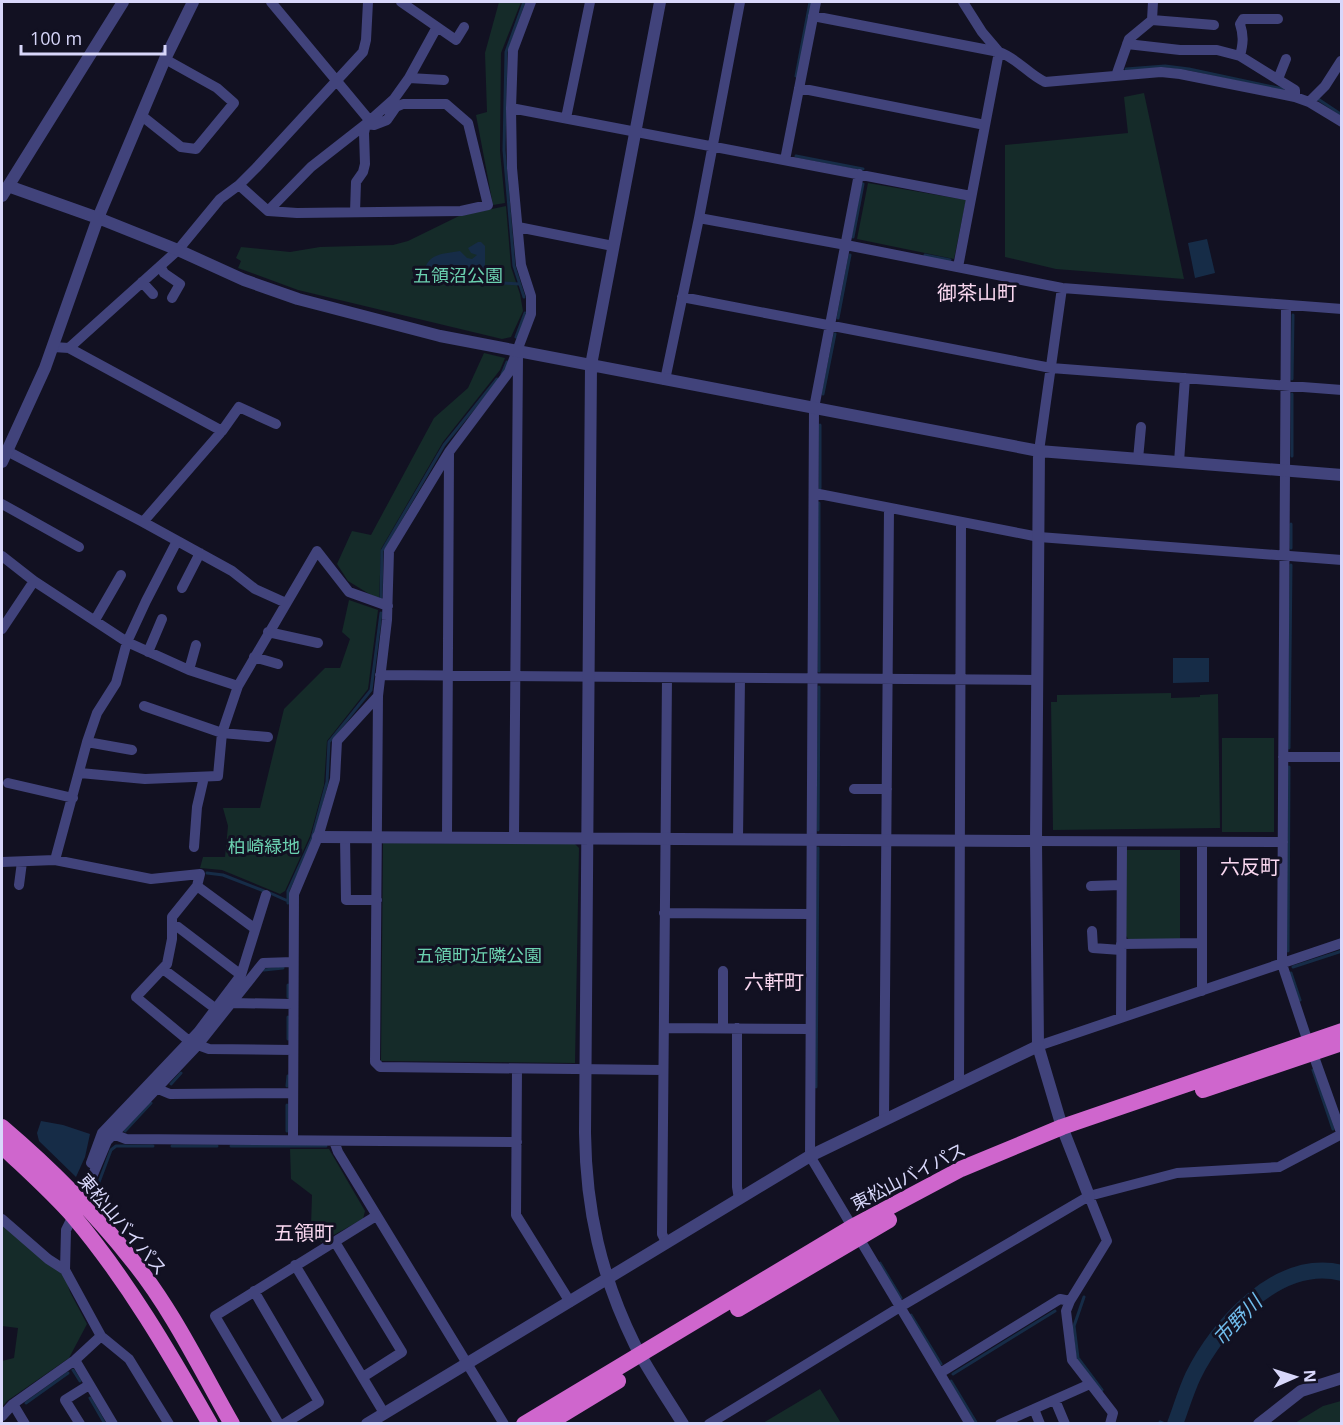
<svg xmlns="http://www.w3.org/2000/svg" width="1343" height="1425" viewBox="0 0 1343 1425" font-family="'Open Sans','Noto Sans JP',sans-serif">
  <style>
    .green { fill: #152b29 }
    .water { fill: #162c47 }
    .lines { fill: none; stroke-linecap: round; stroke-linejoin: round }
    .stream { stroke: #162c47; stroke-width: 3 }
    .river { stroke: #162c47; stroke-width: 16 }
    .minor { stroke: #41437b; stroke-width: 10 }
    .tertiary { stroke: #41437b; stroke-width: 12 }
    .trunk { stroke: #cf66cd; stroke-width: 16 }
    .labels { text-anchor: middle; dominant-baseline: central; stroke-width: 6; stroke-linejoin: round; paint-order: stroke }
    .park-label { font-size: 18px; fill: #6bd1b0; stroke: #121122 }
    .street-label { font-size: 18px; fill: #d8d7fa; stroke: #121122 }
    .neighbourhood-label { font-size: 20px; fill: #fad8f0; stroke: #121122 }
    .water-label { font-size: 20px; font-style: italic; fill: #71bded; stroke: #121122 }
  </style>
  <rect width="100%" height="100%" fill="#121122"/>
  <path class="green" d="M499,2H521L501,53L500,151L505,203L493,205L476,115L487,112L485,53Z
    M1144,93L1184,279L1056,269L1005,257V145L1128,133L1124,97Z
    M868,183L966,200L954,259L857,239Z
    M506,206L511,267L520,294L523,311L511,337L502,339L298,290L238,268L241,261L236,258L241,247L290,252L320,247L393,245L408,241L459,216Z
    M484,353L505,358L500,370L443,442L381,549L379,600L348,581L337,564L352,531L371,535L434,418L468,388Z
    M349,600L378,610L368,689L327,741L324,785L310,836L285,891L280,894L222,870L200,868L203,857H225L228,826L223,808H260L284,709L325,668H340L350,639L342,632Z
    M1171,693V698L1200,697V695L1218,694L1220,828L1053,830L1051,702H1057V695Z
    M1222,738H1274V832H1222Z
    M383,843L575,844L579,848L575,1063L381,1061Z
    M1126,850H1180V940H1129L1126,936Z
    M290,1149H329L365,1211L363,1219L321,1242L311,1226L312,1195L291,1179Z
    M2,1225L64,1274L70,1292L87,1324L69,1358L7,1401L2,1407V1361L14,1358L18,1328L2,1326Z
    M820,1389L841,1423H763Z
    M1341,1401V1423H1295L1323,1406Z"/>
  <path class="water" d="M1207,239L1215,273L1195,278L1188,243Z
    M478,242H481L485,246V266L498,274L497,278L465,270L456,272L435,280L427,277L425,268C431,252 446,254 460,251L467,258L472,259L477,255L471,253L468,248Z
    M1173,658H1209V682L1173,683Z
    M41,1121L63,1125L90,1134L85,1157L76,1177L39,1141L37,1133Z"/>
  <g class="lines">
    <path class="stream" d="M1126,69L1165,66L1189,69L1283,89
      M796,76L810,2
      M1318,99L1342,115
      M796,156L863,169
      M853,237L863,184
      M925,255L950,260
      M504,283L519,284
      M524,297L514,266L504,150L506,52L524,2
      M838,318L850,255
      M516,337L525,313
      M502,374L507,362
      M1292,379L1293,315
      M823,394L835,334
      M1292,456V394
      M820,488V425
      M1291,548V524
      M381,599L382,551L444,445L497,379
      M819,671V503
      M1289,748L1291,565
      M818,830L819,687
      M207,873L223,875L264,891
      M270,893L288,901
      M288,903V891L312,838L327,782L329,742L371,690L381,613
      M1288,951L1289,767
      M1293,967L1342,951
      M264,970L283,968
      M1291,973L1300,1000
      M288,985V997
      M288,1039V1017
      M1313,1070L1333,1129
      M171,1084L181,1073
      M287,1086L288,1076
      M816,1087L818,848
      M125,1131L151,1103
      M287,1131V1105
      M172,1146H217
      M231,1146H326
      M93,1198L111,1150L116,1146H153
      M880,1263L901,1298
      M1084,1297L1074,1326L1078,1358L1102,1390
      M911,1315L941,1364
      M73,1370L80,1381
      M953,1374L1055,1311
      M951,1381L977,1424
      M90,1398L105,1424
      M26,1403L68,1373
      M1160,1422L1165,1424"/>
    <path class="river" d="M1175,1424C1181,1408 1186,1391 1193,1376C1218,1325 1278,1257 1342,1273"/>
    <path class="minor" d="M271,2L370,121
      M401,2L456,40L464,27
      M531,2L513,50L511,108L512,168L521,265L531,296V314L509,372L449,452L389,551L387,620L378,696L375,1062L380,1067L663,1070
      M963,2L982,32L999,52
      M813,16L999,52C1017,58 1028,74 1045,82L1161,72L1180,74L1295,97L1309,102L1342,122
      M1152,20L1214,25
      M1127,44L1180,50H1217L1240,56L1295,90V97
      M1240,56C1243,44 1244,36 1240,24L1243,19H1278
      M1116,76L1129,39L1152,20L1153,2
      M409,78L444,80
      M1278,79L1286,59
      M799,88L985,125
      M1309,102L1325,86L1341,61
      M511,108L971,196
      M142,116L181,147L196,149L234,103L217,88L165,59
      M566,118L590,2
      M785,160L816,2
      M859,174L814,408L810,1156L970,1424
      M239,185L268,211L297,213L461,211L488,205L468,123L446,104H403L396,107L387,120L374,125L366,124L364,133L365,164L363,172L356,182L355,212
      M268,211L311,167L366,124L394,99L409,78L437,27
      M699,218L846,245L1062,288L1342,309
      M518,227L613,246
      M160,266L164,273L180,284L172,298
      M958,267L999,52
      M142,282L153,294
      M682,297L1051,368L1342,390
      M1286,305L1282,964L1308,1042
      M53,347L69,348L178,250L220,199L239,185L256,168L363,52L366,40L368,2
      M69,348L222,431
      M665,380L699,218L740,2
      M7,451L143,522L232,571L255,589L286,603
      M1039,451L1062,288
      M1138,459L1141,427
      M1179,462L1185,378
      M814,493L1039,537L1342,560
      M2,504L79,547
      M143,522L222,431L239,407L276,424
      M2,556L34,581L127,642L189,670L238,686
      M182,588L200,553
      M95,620L121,575
      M2,629L34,581
      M268,632L318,643
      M148,652L162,619
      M254,657L278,664
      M189,670L196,645
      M380,675L1037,680
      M144,706L222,733L268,737
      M87,742L132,750
      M1283,757H1342
      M80,773L145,779L218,776L222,733L238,686L317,551L349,592L388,606
      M8,783L73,798
      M854,789H887
      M345,837L346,900H377
      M447,837L449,453
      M514,837L518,357
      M738,839L740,678
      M1036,841L1283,842
      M1202,843V991
      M194,847L197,807L204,777
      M55,860L87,742L97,713L116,683L127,642L146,601L177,541
      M2,862L55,860L151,879L200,874L197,886L172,917V939L167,964L136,997L189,1041
      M19,885L22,862
      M197,886L254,928
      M1091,886L1121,885
      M664,913L811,914
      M172,926L178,927L241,975
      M1092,931L1093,948L1121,950
      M1121,944L1202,943
      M163,969L216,1009
      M231,1003L293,1004
      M1121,1018L1122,842
      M664,1028L810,1029
      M723,1028V971
      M737,1028V1187L739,1199
      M198,1045L209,1049L293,1050
      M1038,1046L1342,943
      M1313,1054L1342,1135
      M517,1069L516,1215L570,1302
      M959,1084L961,523
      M158,1089L170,1094L293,1093
      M884,1120L889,508
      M113,1134L126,1139L517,1142
      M293,1140L294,894L318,837L335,779L337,741L378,696
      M334,1141L338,1152L504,1424
      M91,1163L102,1133L198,1032L241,975L266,895
      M1089,1196L1107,1241L1070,1301L1066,1311L1072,1360L1113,1413L1110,1424
      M2,1219L48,1259L65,1270
      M335,1242L402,1352L363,1377
      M666,1242L662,1234L667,678
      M295,1265L384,1413
      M254,1291L319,1402L284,1424
      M101,1336L65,1270L66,1230L89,1184L107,1141L198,1045L263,963L293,962
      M75,1360L113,1424
      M940,1373L1060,1299L1070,1301
      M1055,1400L1065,1424
      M13,1404L25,1424
      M1034,1409L1040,1424
      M2,1416L13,1404L75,1360L101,1336L129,1359L169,1424
      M80,1424L65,1400L89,1385
      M279,1424L215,1316L376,1216
      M709,1424L900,1307L1089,1196L1177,1173L1279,1167L1342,1134
      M1000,1424L1090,1384"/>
    <path class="tertiary" d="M660,2L591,365L585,1133C586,1210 601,1276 635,1345C649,1372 667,1398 683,1424
      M8,186L98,218L178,250L244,280L298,299L440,336L1039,451L1342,475
      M2,196L123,2
      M1039,451L1036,841L1038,1046L1062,1127L1089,1196
      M2,462L45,368L98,218L165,59L193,2
      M318,837L1036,841
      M367,1424L810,1156L1038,1046
      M1259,1424L1301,1391L1342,1378"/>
    <path class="trunk" d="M1203,1090L1342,1043
      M2,1127C49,1167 94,1212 132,1260C172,1309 201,1370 232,1424
      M2,1146C26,1169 52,1192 74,1217C127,1280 169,1352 210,1424
      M738,1309L889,1220
      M524,1424L852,1227L961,1169L1062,1127L1342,1031
      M547,1424L618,1381"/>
  </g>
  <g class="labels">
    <g class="park-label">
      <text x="458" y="275">五領沼公園</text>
      <text x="264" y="846">柏崎緑地</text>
      <text x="479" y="955">五領町近隣公園</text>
    </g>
    <g class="street-label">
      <text transform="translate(908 1176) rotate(-27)">東松山バイパス</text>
      <text transform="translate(123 1224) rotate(50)">東松山バイパス</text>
    </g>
    <g class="neighbourhood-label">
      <text x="977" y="292">御茶山町</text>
      <text x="1250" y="866">六反町</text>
      <text x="774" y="981">六軒町</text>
      <text x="304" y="1232">五領町</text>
    </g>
    <g class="water-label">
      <text transform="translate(1237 1320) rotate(-46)">市野川</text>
    </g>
  </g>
  <rect width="1343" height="1425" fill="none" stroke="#d8d7fa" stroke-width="6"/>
  <g transform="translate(1295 1377) rotate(87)" stroke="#121122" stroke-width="4.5" paint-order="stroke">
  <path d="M0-4.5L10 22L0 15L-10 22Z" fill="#d8d7fa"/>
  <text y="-9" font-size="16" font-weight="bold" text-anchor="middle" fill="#d8d7fa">N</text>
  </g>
  <path d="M21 45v9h144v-9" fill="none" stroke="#d8d7fa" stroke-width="3"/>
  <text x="30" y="45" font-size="18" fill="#d8d7fa" stroke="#121122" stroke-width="4.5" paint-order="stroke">100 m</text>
</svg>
